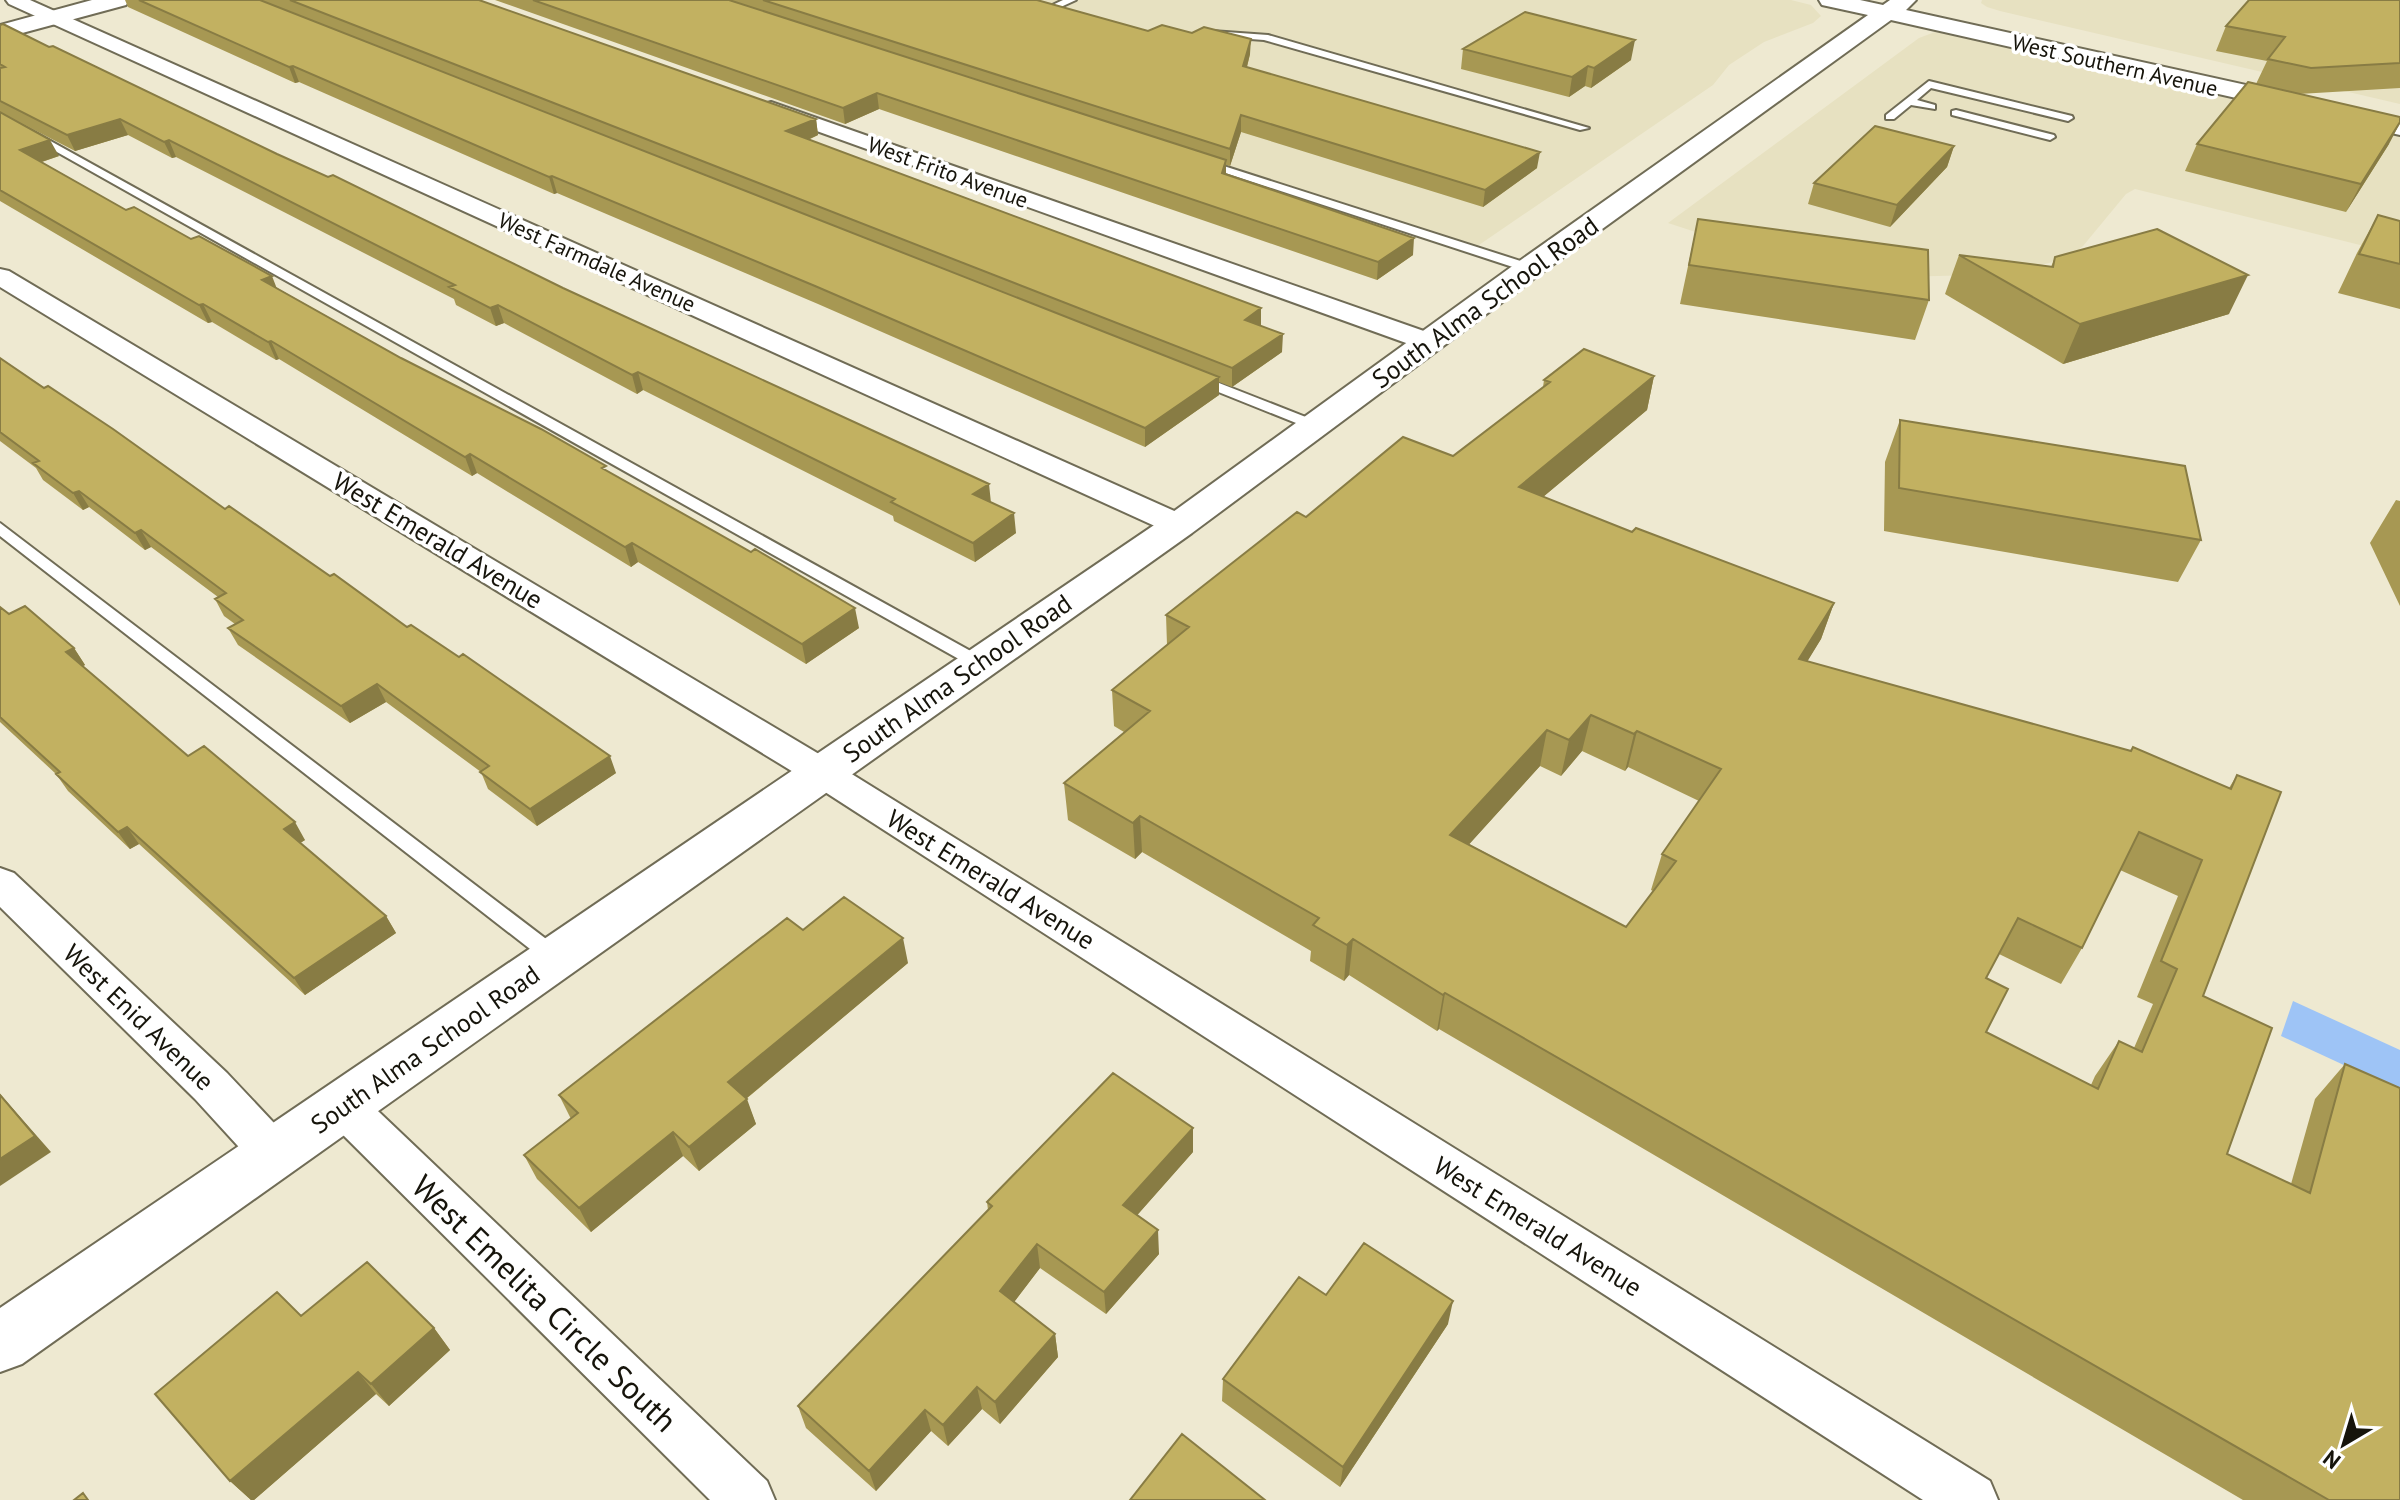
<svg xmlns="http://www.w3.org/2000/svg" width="2400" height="1500" viewBox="0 0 2400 1500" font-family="'PT Sans',sans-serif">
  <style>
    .built { fill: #e7e1c1 }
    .water { fill: #9ec4f6 }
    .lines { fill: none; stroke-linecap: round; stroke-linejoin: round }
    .service-casing { stroke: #706c56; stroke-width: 4 }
    .minor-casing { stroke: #706c56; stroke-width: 4 }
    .tertiary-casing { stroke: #706c56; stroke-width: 4 }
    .secondary-casing { stroke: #706c56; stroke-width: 4 }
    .service { fill: #fff; fill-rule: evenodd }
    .minor { fill: #fff; fill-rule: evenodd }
    .tertiary { fill: #fff; fill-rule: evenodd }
    .secondary { fill: #fff; fill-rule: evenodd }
    .wall { fill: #a79853; fill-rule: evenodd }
    .shaded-wall { fill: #887c44 }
    .building { fill: #c2b161; stroke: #887c44; stroke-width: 2; fill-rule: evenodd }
    .labels { text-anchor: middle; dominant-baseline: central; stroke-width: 7; stroke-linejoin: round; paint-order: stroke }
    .far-street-label { font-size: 22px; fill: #16140b; stroke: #fff }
    .street-label { font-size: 26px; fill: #16140b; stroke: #fff }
    .near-street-label { font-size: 32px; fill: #16140b; stroke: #fff }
  </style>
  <rect width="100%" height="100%" fill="#eee9d1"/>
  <path class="built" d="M715,0H1791L1811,5L1821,16L1813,23L1764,42L1729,65L1713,85L1476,247Z
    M1982,0H2400V104L2000,11L1987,7L1981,3Z
    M1935,32L1983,40L2152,82L2400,132V255L2135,189L2126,194L2083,246L2069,258L2017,271L1975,275L1899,277L1711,237L1668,223L1919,38Z"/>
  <path class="water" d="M2293,1001L2400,1050V1091L2281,1036Z"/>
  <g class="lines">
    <defs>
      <path id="service" d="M1063,0H1076L1052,11L1044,9Z
        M1212,31L1268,35L1589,128L1580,130L1264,40L1209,36L1207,34Z
        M1929,81L2072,116L2073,118L2068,121L1931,88L1917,100L1935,105V109L1911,105L1894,119H1886V115Z
        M1956,110L2054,135L2055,137L2050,140L1952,115V111Z
        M0,113L985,659L987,663L979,669L973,667L0,120Z
        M1205,160L1533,265L1535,268L1525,271L1201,165L1199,163Z
        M1196,374L1321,423L1323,426L1316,430L1311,429L1191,381L1189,378Z
        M0,523L562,951L565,957L562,963L555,965L548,963L0,536Z"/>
      <path id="minor" d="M6,0H30L1190,518L1194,525L1190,532L1179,534L1168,532L9,4Z
        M771,102L1438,336L1442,342L1438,348H1420L764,112L761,108L764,104Z
        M0,269L9,271L834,763L1990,1481L1998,1500H1923L808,781L0,287Z
        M0,868L14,873L227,1073L290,1140L297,1154L290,1168L274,1174L258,1168L195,1099L0,907Z
        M343,1087L359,1093L767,1481L775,1500H710L327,1119L321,1106L327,1093Z"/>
      <path id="tertiary" d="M92,0H129L126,5L0,39V25Z"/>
      <path id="secondary" d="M1819,0H1860L1883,5L1890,0H1916L1906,10L2400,119V135L1891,20L1540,274L1192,533L22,1364L0,1372V1308L1166,517L1518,262L1868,15L1822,5Z"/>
    </defs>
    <use href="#service" class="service-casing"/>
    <use href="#minor" class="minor-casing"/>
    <use href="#tertiary" class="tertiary-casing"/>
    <use href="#secondary" class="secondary-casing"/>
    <use href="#service" class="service"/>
    <use href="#minor" class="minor"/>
    <use href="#tertiary" class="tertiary"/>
    <use href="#secondary" class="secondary"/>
  </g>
  <path class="wall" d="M125,0H479L816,119L818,135L808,140L1261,326L1282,352L1232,387L1219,382V395L1145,447L818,304L557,193L554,194L299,82L295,83L128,7Z
    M495,0H1037L1148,31L1250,54L1247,67L1537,168L1483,207L1241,132L1230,166L1226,165V174L1413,255L1377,280L879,109L845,124Z
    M2400,0V88L2299,94L2256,84L2267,61L2216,51L2226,26Z
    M0,25L991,502L1016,533L975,562L894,521L893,516L643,390L637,394L504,323L496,326L456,305L454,299L176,157L172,158L128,135L75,151L5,115L59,156L42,162L126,210L277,288L401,358L607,471L859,628L806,664L638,562L631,567L477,473L472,476L279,359L276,360L212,322L208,323L0,201Z
    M1463,49L1631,60L1591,88L1585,86L1569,97L1461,69Z
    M2197,144H2389L2346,212L2185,171Z
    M1954,146L1947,167L1890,227L1808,204L1814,183Z
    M2378,215L2400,221V309L2338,293L2357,253Z
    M1698,219L1929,300L1915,340L1680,304Z
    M1959,255L2051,267L2055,257L2229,314L2063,364L1945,294Z
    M0,358L225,509L407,627L616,773L537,826L488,789L481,772L386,702L350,723L238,645L228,628L235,624L224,616L215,599L218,597L151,547L145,550L89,507L83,510L43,480L36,468L0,441Z
    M1654,376L1647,410L1543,497L1632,532L1834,603L1821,639L1807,661L2229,788L2237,775L2203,996L2227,1154L2291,1184L2315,1099L2345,1064L2400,1500H2243L1439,1029L1437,1031L1349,975L1344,981L1310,961L1311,951L1142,852L1135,859L1068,820L1064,783L1124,732L1114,726L1112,690L1167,645L1166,615L1306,517L1453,456L1543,387L1544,380ZM1582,751L1625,771L1628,767L1699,801L1662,854L1651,890L1653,891L1626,927L1469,844L1540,766L1561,776ZM2120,870L2178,896L2137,997L2153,1004L2134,1048L2119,1041L2095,1076L2091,1085L1986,1032V978L1999,954L2061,984L2082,948Z
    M1900,420L2201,540L2178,582L1884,531L1885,462Z
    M2396,500L2400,501V606L2370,543Z
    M0,607L9,614L74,648L85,665L83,666L188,756L305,840L300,843L386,916L396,933L305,995L139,844L130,849L68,791L56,774L0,722Z
    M803,930L908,963L746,1099L756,1124L699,1171L683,1156L591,1232L537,1179L524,1155L571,1119L559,1095Z
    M1193,1152L1137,1215L1159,1254L1106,1314L1040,1268L1014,1302L1055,1334L1058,1357L1000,1424L982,1409L948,1446L931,1431L876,1491L806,1428L798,1406L988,1210L987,1202Z
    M301,1316L434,1328L450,1350L389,1406L376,1394L254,1500H251L230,1481Z
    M1448,1324L1340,1487L1222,1401L1223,1379Z"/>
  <path class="shaded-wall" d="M1251,39L1250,54L1243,82V66Z
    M1635,40L1631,60L1591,88L1594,68Z
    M293,66L299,82L295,83L289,67Z
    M1588,66L1585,86L1569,97L1572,77Z
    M877,93L879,109L845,124L843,108Z
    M1241,115V132L1230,166V149Z
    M120,119L128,135L75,151L67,135Z
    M816,119L818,135L789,148L786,131Z
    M2400,123L2389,144L2346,212L2361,184Z
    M50,140L59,156L29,166L20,150Z
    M169,140L176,157L172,158L164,142Z
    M1954,146L1947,167L1890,227L1897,205Z
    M1540,152L1537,168L1483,207L1485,190Z
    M1226,160V176L1222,173Z
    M552,176L557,193L554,194L549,177Z
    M1414,238L1413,255L1377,280L1378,262Z
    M2248,275L2229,314L2063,364L2080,324Z
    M272,276L279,294L262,280Z
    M203,304L212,322L208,323L199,305Z
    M498,305L504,323L496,326L490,308Z
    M1261,308V326L1245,320Z
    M1283,334L1282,352L1232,387V368Z
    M271,341L279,359L276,360L268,342Z
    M638,372L643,390L637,394L632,375Z
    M1654,376L1647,410L1513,522L1519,487Z
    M1219,377V395L1145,447V428Z
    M470,454L477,473L472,476L465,457Z
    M989,484L991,503L973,494Z
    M79,491L89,507L83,510L73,493Z
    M1014,513L1016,533L975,562L973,543Z
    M141,530L151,547L145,550L135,533Z
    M632,543L638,562L631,567L625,547Z
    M1834,603L1821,639L1787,695L1799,659Z
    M855,608L859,628L806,664L802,644Z
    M74,648L85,665L77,669L66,652Z
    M377,684L386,702L350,723L341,706Z
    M1591,715L1582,751L1561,776L1569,740Z
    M1547,730L1540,766L1445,871L1450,835Z
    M1637,731L1628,767L1625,771L1634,734Z
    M610,756L616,773L537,826L530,809Z
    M1140,816L1142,852L1135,859L1133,823Z
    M295,822L305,840L294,847L284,829Z
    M127,827L139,844L130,849L118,832Z
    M386,916L396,933L305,995L294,978Z
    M903,938L908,963L736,1107L728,1082Z
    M1353,939L1349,975L1344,981L1347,945Z
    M1445,993L1439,1029L1437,1031L1443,995Z
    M0,1094L51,1152L0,1186Z
    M747,1099L756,1124L699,1171L689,1147Z
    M1193,1128V1152L1125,1229L1123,1205Z
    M673,1132L683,1156L591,1232L579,1208Z
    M1158,1230L1159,1254L1106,1314L1104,1292Z
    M1037,1244L1040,1268L1005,1314L1000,1291Z
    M1453,1301L1448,1324L1340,1487L1343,1467Z
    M434,1328L450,1350L389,1406L371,1384Z
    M1055,1334L1058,1357L1000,1424L995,1402Z
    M358,1372L376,1394L254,1500H251L230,1481Z
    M977,1387L982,1409L948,1446L943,1425Z
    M925,1410L931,1431L876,1491L869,1471Z"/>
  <path class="building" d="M139,0H260L1219,377L1145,428L815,286L552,176L549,177L293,66L289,67Z
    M290,0H479L816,119L786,131L1261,308L1245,320L1283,334L1232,368Z
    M533,0H729L1226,160L1222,173L1414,238L1378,262L877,93L843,108Z
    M763,0H1037L1148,31L1162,25L1192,33L1204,27L1251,39L1243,66L1540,152L1485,190L1241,115L1230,149Z
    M2249,0H2400V63L2311,68L2268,59L2285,37L2226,26Z
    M1525,12L1635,40L1594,68L1588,66L1572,77L1463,49Z
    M3,24L49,47L53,46L277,154L328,177L333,175L563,288L989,484L973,494L1014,513L973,543L891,502L895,499L638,372L632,375L498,305L490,308L449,287L455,285L169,140L164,142L120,119L67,135L0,101V68L5,67L0,64V25Z
    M2248,82L2400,117V122L2361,184L2197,144Z
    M0,112L50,140L20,150L126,210L134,207L191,239L199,236L272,276L262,280L401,358L541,429L606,466L602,468L751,552L755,549L855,608L802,644L632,543L625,547L470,454L465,457L271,341L268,342L203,304L199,305L0,190Z
    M1875,126L1954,146L1897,205L1814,183Z
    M2378,215L2400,221V264L2359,254Z
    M1698,219L1928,250L1929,300L1689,265Z
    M2157,229L2248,275L2080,324L1959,255L2053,267L2055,257Z
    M1584,349L1654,376L1519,487L1632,532L1636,528L1834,603L1799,659L2131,751L2133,747L2231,789L2237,775L2281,792L2203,996L2272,1028L2227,1154L2310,1193L2345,1064L2400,1088V1500H2329L1445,993L1443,995L1353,939L1347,945L1313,925L1319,918L1140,816L1133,823L1064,783L1150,711L1112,690L1189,627L1166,615L1297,512L1306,517L1403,437L1453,456L1550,382L1544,380ZM1591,715L1634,734L1637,731L1721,769L1662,854L1676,861L1626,927L1450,835L1547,730L1569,740ZM2139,832L2202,860L2161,961L2177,969L2142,1052L2119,1041L2098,1089L1986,1032L2008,989L1986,978L2018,918L2082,948Z
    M0,358L44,388L48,386L113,429L225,509L229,506L330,576L334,574L407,627L411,625L459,657L463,654L610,756L530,809L480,772L489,766L377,684L341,706L228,628L243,620L215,599L226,593L141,530L135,533L79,491L73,493L33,463L39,461L0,432Z
    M1900,420L2185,466L2201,540L1899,488Z
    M25,606L74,648L66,652L188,756L204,746L295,822L284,829L386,916L294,978L127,827L118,832L56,774L60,772L0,717V607L9,614Z
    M844,897L903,938L728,1082L747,1099L689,1147L673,1132L579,1208L524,1155L578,1113L559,1095L787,918L803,930Z
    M1113,1073L1193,1128L1123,1205L1158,1230L1104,1292L1037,1244L1000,1291L1055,1334L995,1402L977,1387L943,1425L925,1410L869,1471L798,1406L992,1206L987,1202Z
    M0,1095L35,1136L0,1159Z
    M1364,1243L1453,1301L1343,1467L1223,1379L1299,1277L1326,1295Z
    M367,1262L434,1328L371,1384L358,1372L230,1481L155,1394L277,1292L301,1316Z
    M1182,1434L1265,1500H1130Z
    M83,1493L88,1500H74Z"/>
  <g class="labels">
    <g class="far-street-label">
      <text transform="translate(2115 65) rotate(13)">West Southern Avenue</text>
      <text transform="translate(948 172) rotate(20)">West Frito Avenue</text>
      <text transform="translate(597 262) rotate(24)">West Farmdale Avenue</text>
    </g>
    <g class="street-label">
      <text transform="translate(1485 302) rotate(-36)">South Alma School Road</text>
      <text transform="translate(438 540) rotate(31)">West Emerald Avenue</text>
      <text transform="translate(957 678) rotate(-35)">South Alma School Road</text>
      <text transform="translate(991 879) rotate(32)">West Emerald Avenue</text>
      <text transform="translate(139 1017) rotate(44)">West Enid Avenue</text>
      <text transform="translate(425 1049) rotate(-35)">South Alma School Road</text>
      <text transform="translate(1538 1226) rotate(32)">West Emerald Avenue</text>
    </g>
    <g class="near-street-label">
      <text transform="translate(545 1303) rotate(44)">West Emelita Circle South</text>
    </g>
  </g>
  <g transform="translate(2344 1444) rotate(218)" stroke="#ffffff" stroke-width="6" paint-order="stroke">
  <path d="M0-6L14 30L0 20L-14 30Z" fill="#16140b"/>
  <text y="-12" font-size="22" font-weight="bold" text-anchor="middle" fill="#16140b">N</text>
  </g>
</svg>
